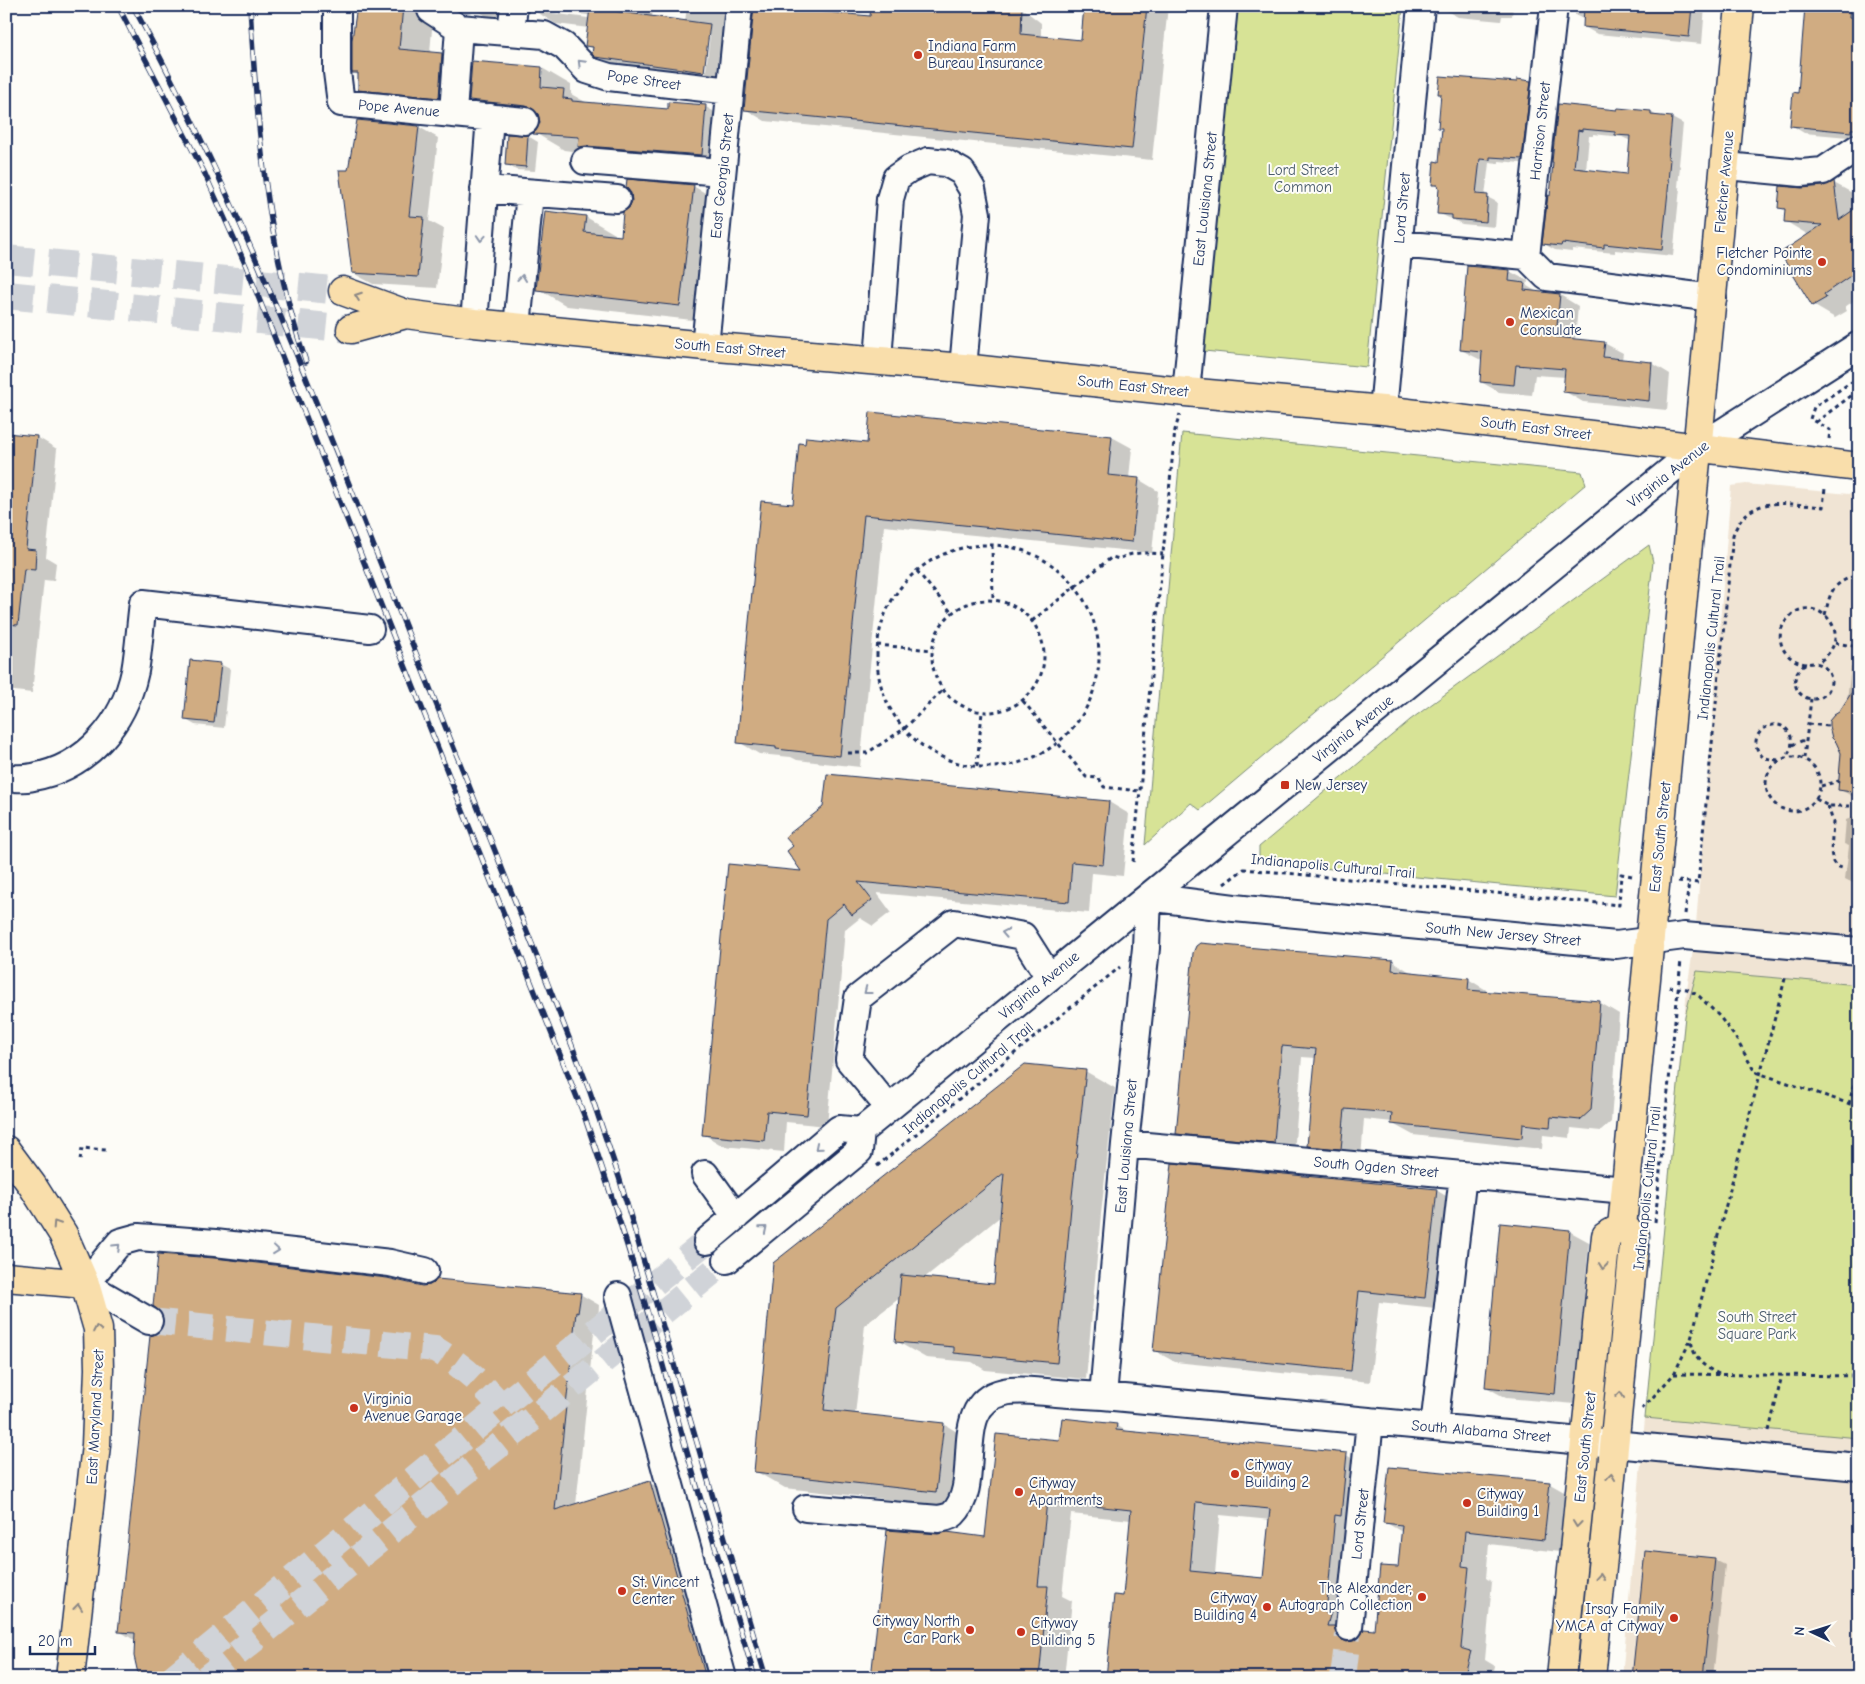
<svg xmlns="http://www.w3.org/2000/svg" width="1865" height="1684" viewBox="0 0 1865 1684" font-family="'Comic Neue',sans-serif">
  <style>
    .built { fill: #f0e4d4 }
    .green { fill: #d7e396; stroke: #79897a }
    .shadow { fill: #0003; fill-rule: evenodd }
    .building { fill: #d0ac82; stroke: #1b2f5e; fill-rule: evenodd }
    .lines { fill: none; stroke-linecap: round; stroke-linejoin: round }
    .minor-tunnel { stroke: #d0d3d8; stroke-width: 26; stroke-dasharray: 26 13; stroke-linecap: butt }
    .major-tunnel { stroke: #d0d3d8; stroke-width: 28; stroke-dasharray: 28 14; stroke-linecap: butt }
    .minor-casing { stroke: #1b2f5e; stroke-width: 30 }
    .major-casing { stroke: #1b2f5e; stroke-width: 31 }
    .path { stroke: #1b2f5e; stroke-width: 3; stroke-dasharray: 4 4; stroke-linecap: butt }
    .minor { stroke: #fdfcf7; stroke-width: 26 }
    .major { stroke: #f9deab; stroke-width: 28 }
    .rail-casing { stroke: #1b2f5e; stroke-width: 5.5 }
    .rail { stroke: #fdfcf7; stroke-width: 4; stroke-dasharray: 11; stroke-linecap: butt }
    .oneway { stroke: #8c96aa }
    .oneway2 { stroke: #8a8684 }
    .poi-dot { fill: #c8321e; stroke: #fdfcf7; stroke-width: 2 }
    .labels { text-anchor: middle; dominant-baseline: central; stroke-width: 4; stroke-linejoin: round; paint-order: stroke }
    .poi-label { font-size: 15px; fill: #1b2f5e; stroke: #fdfcf7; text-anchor: start }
    .street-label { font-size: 15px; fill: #1b2f5e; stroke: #fdfcf7 }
    .park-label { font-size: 15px; fill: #4a5c6c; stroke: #fdfcf7 }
  </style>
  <rect width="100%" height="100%" fill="#fdfcf7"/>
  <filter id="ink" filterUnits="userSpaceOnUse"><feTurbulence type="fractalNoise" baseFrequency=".02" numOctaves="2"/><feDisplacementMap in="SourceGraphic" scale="10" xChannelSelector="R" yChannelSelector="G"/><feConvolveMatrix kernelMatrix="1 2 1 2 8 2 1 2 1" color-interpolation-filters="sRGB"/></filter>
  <g filter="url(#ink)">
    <path class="built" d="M1746,484L1859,495V1678H1622L1645,1418L1687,989L1695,937L1731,486Z"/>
    <path class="green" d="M1238,6H1403L1367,367L1204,351Z
      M1182,433L1582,472L1586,484L1200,810L1191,803L1145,845Z
      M1649,545L1653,562L1615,896L1259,862V847L1410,720Z
      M1697,971L1859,985V1438L1645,1418L1685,1016Z"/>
    <path class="shadow" d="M358,6H434L430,53L442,54L472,71L542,68L571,85V94L589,104L669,111L706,107L735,124L731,172L564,150L535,133L538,130L541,121L500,117L470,99L468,114L389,106L359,89L360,76L353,72Z
      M471,6H653L652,18L685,22L687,6H735L730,86L626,72L599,57L594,49L586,45L589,28L556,24L532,9L528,12L525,25L497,23ZM548,10L595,16V19L551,13ZM708,35H710L705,78H702Z
      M754,6H836L835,14L871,18L1019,6L1041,23V37L1082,41L1086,6H1168L1152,160L765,121L745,109Z
      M1446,6H1513L1512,16H1502L1501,21L1458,17L1445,10Z
      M1576,6H1705L1702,44L1597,34L1584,27L1585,20L1575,15Z
      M1805,6H1859V138L1804,133L1791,125L1799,94Z
      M1530,82L1539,87L1531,164L1499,161V164L1489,163L1485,196L1497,202L1495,227L1462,224L1438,213L1440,188L1433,184L1440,163L1443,129L1440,127L1442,95L1440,93Z
      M1559,105L1619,111L1651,112L1658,117L1672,118L1683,124L1679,165L1680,166L1678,187L1680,188L1673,256L1615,250V253L1572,249V252L1555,250L1544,244L1552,197ZM1593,134L1622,137L1631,141L1628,176L1586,171L1589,136H1593Z
      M419,127L438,138L429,221L444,229L437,288L373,284L353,273L350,171Z
      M528,136L538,142L535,171L516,170L506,164Z
      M1834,183L1856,195L1859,208V297L1845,307L1847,311L1835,318L1813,305L1811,234H1807L1785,221L1786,211L1779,207L1802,189L1825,187Z
      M693,186L723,203L710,322L567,306L538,289L586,217L615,234V237H622Z
      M1509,271L1528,281L1527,286L1539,293L1560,295L1578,306L1575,340L1604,343L1623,353L1622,360L1652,363L1670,374L1667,410L1583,402L1564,391L1566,377L1535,375L1532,395L1499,392L1481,382L1483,361L1461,350Z
      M872,413L1112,437L1132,448L1129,478L1138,479L1158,491L1152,553L884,526L860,767L797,760L791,757L759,754L739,742L794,506L868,445Z
      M6,434L37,437L57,449L46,557L56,563L54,581L44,580L32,693L6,690Z
      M220,664L230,669L224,728L195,725L186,720Z
      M1851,667H1859V800L1839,789L1842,752L1830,730V722L1840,713L1847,701Z
      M828,775L1109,802L1129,814L1123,876L1092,873L1089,913L877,893L891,912L873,926L860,918L845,930L827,1126L786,1122L784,1152L723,1146L703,1134L803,872L794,847L825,807Z
      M1859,815V886L1845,879L1849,846L1844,844L1846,820Z
      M1194,953L1392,961L1412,973L1468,979L1488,991V993L1599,1002L1619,1014L1611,1122L1601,1131L1571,1128L1570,1138L1543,1135L1542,1149L1413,1135L1393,1124V1122L1364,1119L1361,1159L1328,1156L1308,1145L1316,1058L1302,1057L1294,1153L1198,1144L1178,1133Z
      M1085,1071L1115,1088L1101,1214L1086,1379L985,1370L972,1362L926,1358L896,1341L901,1297L865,1325L855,1415L944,1424L973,1442L966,1508L785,1488L755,1471L774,1263ZM1001,1216L995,1285L923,1279Z
      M1436,1190L1456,1202L1445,1309L1379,1302L1370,1382L1175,1362L1155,1351Z
      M1569,1231L1589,1242L1575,1404L1506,1398L1486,1387Z
      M422,1287L580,1294L599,1305L598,1323H595L576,1505L650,1483L670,1494L722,1678H140L136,1641L119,1631Z
      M1116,1425L1130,1433L1346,1455L1370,1468L1351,1637L1357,1641L1375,1631L1399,1569L1402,1532L1385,1522L1550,1484L1573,1497L1568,1553L1489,1544L1486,1578L1492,1582L1485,1660L1495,1666L1492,1678H1107L1124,1598L1131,1520L1071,1514L1062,1596L1072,1601L1064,1678H872L986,1538L1060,1442ZM1220,1515L1271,1520L1265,1579L1215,1574Z
      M1646,1553L1715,1560L1725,1565L1713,1678H1634Z"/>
    <path class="building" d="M357,6H403L399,49L442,53L439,98L358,90V73H352V40Z
      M754,6H815V11L870,16L871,6H1022L1021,34L1081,40L1084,6H1147L1132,149L744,110Z
      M1584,6H1692L1689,37L1583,27Z
      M1805,6H1850L1849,17L1859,18V102L1856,129H1851V132L1790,126L1793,92L1798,93Z
      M590,8L710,24L704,72L595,57L592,54L593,47L585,46Z
      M472,61L542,67L541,87L564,89L563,98L572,99V101L668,109V102L706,105L702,155L586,146L578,147L579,137L533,134L537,129L540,122L538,114L533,109L526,106L469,100Z
      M1440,76L1517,82V79L1531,81L1522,159L1490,157V160L1480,159L1476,194L1488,195L1486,222L1452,219V215L1437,214L1439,188L1438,185H1432L1434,161L1439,162L1442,128H1438L1441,94H1438Z
      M1558,104L1617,110L1618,108L1651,111V115L1672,117L1668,159H1670L1668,181H1669L1662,250L1604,244V248L1562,243L1561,246L1542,244L1548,195L1550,196L1553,162H1552ZM1582,129L1615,132V135L1630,136L1627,174L1574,168L1578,130L1582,131Z
      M357,120L419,126L409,216L424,217L418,277L352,273L339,170H348Z
      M507,134L528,135L526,167L505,165Z
      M627,179L694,185L680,306L536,290L545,211L586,216L584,232L621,236L623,212L629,208L632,201L631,193L626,187Z
      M1834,181L1839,220L1859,206V270L1824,294L1826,298L1812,306L1780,253L1822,225L1784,222L1785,209L1778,208L1780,186L1802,188L1824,186Z
      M1467,266L1510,270L1509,281L1525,283L1524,290L1560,294L1556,337L1605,342L1603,357L1652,362L1649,401L1563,392L1565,369L1516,365L1514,385L1480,382L1482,352L1460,350Z
      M870,412L1112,436L1108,475L1139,478L1132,542L864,515L840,756L776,749V747L737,743L761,501L793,504L799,443L805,444L806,437L867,443Z
      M6,433L37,436L26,549L36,550L35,570L24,569L18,625L6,624Z
      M190,660L221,663L214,723L184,720Z
      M1859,681V793L1838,790L1841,753L1836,742L1832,738L1829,726V721L1834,715L1839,712Z
      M827,774L1109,801L1103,865L1072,862L1069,902L858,882L872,900L852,915L844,904L826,919L807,1115L767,1111L764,1141L702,1135L728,864L801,871L787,851L793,846L785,837L823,807Z
      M1200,943L1393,960L1392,970L1469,978L1468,990L1600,1001L1591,1110L1580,1120L1551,1117L1550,1127L1523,1124L1522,1138L1391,1124L1392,1113L1345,1109L1341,1149L1307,1146L1316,1049L1282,1046L1274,1143L1176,1134L1193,953L1196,946Z
      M1025,1064L1086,1070L1072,1196L1057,1363L954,1353V1347L895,1342L901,1275L994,1284L1004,1173L836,1308L824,1410L944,1423L936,1492L754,1472L773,1263Z
      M1172,1163L1437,1189L1425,1298L1359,1291L1351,1371L1153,1351Z
      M1500,1223L1570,1230L1555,1394L1485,1387Z
      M158,1254L214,1258L387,1278L422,1286L430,1285L437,1279L581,1293L578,1313L576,1312L555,1510L650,1481L706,1678H139L134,1656L135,1633L118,1632L150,1336L157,1334L162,1329L164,1322L162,1313L153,1306Z
      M1062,1418L1117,1424L1116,1430L1347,1453L1341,1516L1335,1515L1326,1614L1331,1612L1327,1626H1334L1336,1634L1340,1639L1347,1642L1356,1640L1361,1635L1364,1629L1374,1630L1380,1566L1398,1567L1402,1525L1383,1523L1389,1467L1550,1482L1544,1540L1465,1531L1462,1566L1469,1567L1461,1648L1471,1651L1464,1678H1106L1114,1595L1123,1596L1131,1510L1047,1501L1038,1586H1048L1039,1678H871L887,1530L938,1534L947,1532L985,1537L996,1434L1059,1440ZM1196,1502L1270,1509L1263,1578L1190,1571Z
      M1645,1551L1715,1558L1703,1678H1632Z"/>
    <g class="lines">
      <path class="minor-tunnel" d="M149,1321L435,1349C469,1370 489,1390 513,1421
        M172,1678L502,1406L707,1241
        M206,1678L520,1429L727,1260
        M1343,1678L1349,1627"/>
      <path class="major-tunnel" d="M6,259L343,291
        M6,295L351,329"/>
      <defs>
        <path id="minor" d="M337,6V72L341,103L525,121
          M430,6L431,10L459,28L544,35L564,46L587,70L609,77L730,91
          M511,32L514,6
          M453,113L459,28
          M585,161L722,172
          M1726,166L1801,173L1823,171L1859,147
          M484,189L617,199
          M1399,244L1526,256L1547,277L1713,298
          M1526,256L1554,6
          M474,323L490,117
          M517,327L530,193
          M705,346L739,6
          M878,360L890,199L896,178L909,169L928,161L946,163L962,172L972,189L977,214L963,368
          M1186,392L1224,6
          M1383,410L1421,6
          M6,778C15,778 24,779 33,777C88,767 124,723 135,671C139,649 140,625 143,603L370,629
          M1148,897L1234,908L1616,945L1684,936L1859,951
          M889,1108L849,1060L858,998L954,923L1023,936L1049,977
          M1125,1144L1626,1190
          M705,1174L736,1217
          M707,1241L839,1129L861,1131L1698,448L1859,345
          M727,1260L859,1151L861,1131
          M85,1284L120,1242L138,1237L215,1243L390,1263L425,1271
          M85,1284L149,1321
          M618,1296L723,1678
          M1103,1396L1125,1144L1146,948L1148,897
          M1434,1427L1463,1175
          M806,1508L939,1519C943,1518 950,1517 953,1514C985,1483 948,1404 1004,1392C1017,1389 1032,1391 1046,1392C1065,1394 1084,1395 1103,1396L1859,1467
          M1349,1627L1370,1421"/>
        <path id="major" d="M343,291L406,314L474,323L705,346L963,368L1186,392L1383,410L1859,467
          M351,329L406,314
          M6,1150L32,1185L63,1234L85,1284L98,1329L99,1369L96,1445L70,1678
          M1622,1227L1740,6
          M6,1277L85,1284
          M1561,1678L1606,1236L1622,1227
          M1591,1678L1635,1236L1622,1227"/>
      </defs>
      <use href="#minor" class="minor-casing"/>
      <use href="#major" class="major-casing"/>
      <path class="path" d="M1816,422L1859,390
        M1829,439L1830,430L1810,419L1814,407L1859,377
        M992,545L993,600
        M877 656a111 111 0 1 1 222 0a111 111 0 1 1-222 0Z
        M917,571L952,613
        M1852,577L1859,572
        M932 656a56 56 0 1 1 112 0a56 56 0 1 1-112 0Z
        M1825,615C1830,595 1830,585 1852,577L1859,580
        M1032,621L1112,557L1119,559C1133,551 1147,553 1163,554
        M1835,643L1859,647
        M877,645L933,650
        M1795 681a18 18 0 1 1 36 0a18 18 0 1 1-36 0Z
        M1806,664C1794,662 1784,655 1781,643C1779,635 1781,627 1786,621C1810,586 1863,634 1817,663
        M1023,701L1086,777L1099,778L1104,787L1139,791
        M1808,724L1829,726
        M1792,745L1806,739
        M848,753H867L904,729L943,690
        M1766 784a27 27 0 1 1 54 0a27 27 0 1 1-54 0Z
        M1804,758L1811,699
        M1778,760L1764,758C1738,735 1782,709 1791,737C1793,745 1791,751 1786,756
        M977,766L982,712
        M1821,786L1839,781
        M1816,799L1828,806H1851
        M1828,806L1833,822L1831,852L1833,862L1836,866L1845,869
        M1133,862L1175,430L1180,414
        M1678,881L1698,883L1733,535C1749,493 1786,504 1823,507L1825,488
        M1224,884L1244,869L1619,905L1621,874L1632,876
        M1685,914L1689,882
        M1669,987L1687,989L1699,996L1720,1017L1735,1037L1755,1072L1859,1107
        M1849,1104L1859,1063
        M80,1160L82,1148L106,1150
        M877,1166L1120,967
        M1655,1222L1681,960
        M1674,1374L1859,1376
        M1719,1374C1702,1366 1693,1358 1691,1339L1786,975
        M1642,1409L1674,1374L1691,1339
        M1769,1431L1782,1375"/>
      <use href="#minor" class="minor"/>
      <use href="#major" class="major"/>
      <defs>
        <path id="rail" d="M118,6L205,174L246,266L584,1115C620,1218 652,1322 680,1427C703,1511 730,1594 755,1678
          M133,6C239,201 319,407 400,613C463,772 528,931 590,1092L619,1177L766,1678
          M250,6C257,127 267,247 306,362"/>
      </defs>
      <use href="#rail" class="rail-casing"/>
      <use href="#rail" class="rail"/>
    </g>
    <defs><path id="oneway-chevron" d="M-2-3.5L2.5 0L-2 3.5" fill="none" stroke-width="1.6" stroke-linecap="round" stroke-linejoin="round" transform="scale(1.25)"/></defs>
    <g class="oneway">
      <use href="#oneway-chevron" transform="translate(581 63) rotate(-135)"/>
      <use href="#oneway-chevron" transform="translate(481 238) rotate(94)"/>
      <use href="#oneway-chevron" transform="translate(522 278) rotate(-84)"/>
      <use href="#oneway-chevron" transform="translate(1005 933) rotate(-169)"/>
      <use href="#oneway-chevron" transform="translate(867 991) rotate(142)"/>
      <use href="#oneway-chevron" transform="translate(818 1147) rotate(140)"/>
      <use href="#oneway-chevron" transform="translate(764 1229) rotate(-40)"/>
      <use href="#oneway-chevron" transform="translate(117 1247) rotate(-44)"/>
      <use href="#oneway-chevron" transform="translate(276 1250) rotate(6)"/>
    </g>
    <g class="oneway2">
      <use href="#oneway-chevron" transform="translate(358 296) rotate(-160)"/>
      <use href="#oneway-chevron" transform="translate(56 1224) rotate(-123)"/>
      <use href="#oneway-chevron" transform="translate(1603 1266) rotate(96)"/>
      <use href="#oneway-chevron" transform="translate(97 1329) rotate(-101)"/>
      <use href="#oneway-chevron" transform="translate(1620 1395) rotate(-84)"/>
      <use href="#oneway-chevron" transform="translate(1611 1477) rotate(-84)"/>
      <use href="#oneway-chevron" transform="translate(1577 1524) rotate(96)"/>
      <use href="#oneway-chevron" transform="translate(1600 1577) rotate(-85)"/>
      <use href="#oneway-chevron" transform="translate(78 1607) rotate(-84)"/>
    </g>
  </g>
  <g class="poi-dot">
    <circle cx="918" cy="55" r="5"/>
    <circle cx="1822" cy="262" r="5"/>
    <circle cx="1510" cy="322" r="5"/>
    <rect x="1280" y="780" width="10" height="10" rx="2.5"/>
    <circle cx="354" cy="1408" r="5"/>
    <circle cx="1235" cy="1474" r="5"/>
    <circle cx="1019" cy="1492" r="5"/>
    <circle cx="1467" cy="1503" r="5"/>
    <circle cx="622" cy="1591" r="5"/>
    <circle cx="1422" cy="1597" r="5"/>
    <circle cx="1267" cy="1607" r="5"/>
    <circle cx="1674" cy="1618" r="5"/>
    <circle cx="970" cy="1630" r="5"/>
    <circle cx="1021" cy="1632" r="5"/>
  </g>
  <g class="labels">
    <g class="poi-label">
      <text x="928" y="46">Indiana Farm<tspan x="928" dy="17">Bureau Insurance</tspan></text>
      <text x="1812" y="253" text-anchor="end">Fletcher Pointe<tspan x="1812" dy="17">Condominiums</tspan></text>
      <text x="1520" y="313">Mexican<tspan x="1520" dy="17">Consulate</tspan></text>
      <text x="1295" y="785">New Jersey</text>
      <text x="364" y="1399">Virginia<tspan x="364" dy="17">Avenue Garage</tspan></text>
      <text x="1245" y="1465">Cityway<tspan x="1245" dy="17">Building 2</tspan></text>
      <text x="1029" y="1483">Cityway<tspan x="1029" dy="17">Apartments</tspan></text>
      <text x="1477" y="1494">Cityway<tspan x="1477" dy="17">Building 1</tspan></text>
      <text x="632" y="1582">St. Vincent<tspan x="632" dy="17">Center</tspan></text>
      <text x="1412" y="1588" text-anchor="end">The Alexander,<tspan x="1412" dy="17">Autograph Collection</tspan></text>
      <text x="1257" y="1598" text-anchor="end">Cityway<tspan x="1257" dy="17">Building 4</tspan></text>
      <text x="1664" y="1609" text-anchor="end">Irsay Family<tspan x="1664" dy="17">YMCA at Cityway</tspan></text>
      <text x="960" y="1621" text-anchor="end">Cityway North<tspan x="960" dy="17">Car Park</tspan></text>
      <text x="1031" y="1623">Cityway<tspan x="1031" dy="17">Building 5</tspan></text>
    </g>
    <g class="street-label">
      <text transform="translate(644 80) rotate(8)">Pope Street</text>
      <text transform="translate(399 108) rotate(5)">Pope Avenue</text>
      <text transform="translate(1540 131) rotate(-84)">Harrison Street</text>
      <text transform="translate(722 176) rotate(-84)">East Georgia Street</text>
      <text transform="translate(1724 182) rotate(-85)">Fletcher Avenue</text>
      <text transform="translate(1205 199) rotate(-84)">East Louisiana Street</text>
      <text transform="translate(1402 208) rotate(-85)">Lord Street</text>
      <text transform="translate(730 348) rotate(5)">South East Street</text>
      <text transform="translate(1133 386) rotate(6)">South East Street</text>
      <text transform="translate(1536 428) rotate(7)">South East Street</text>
      <text transform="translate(1668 474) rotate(-38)">Virginia Avenue</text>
      <text transform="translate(1711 638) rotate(-84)">Indianapolis Cultural Trail</text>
      <text transform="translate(1353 729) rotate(-39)">Virginia Avenue</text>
      <text transform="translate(1660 837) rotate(-84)">East South Street</text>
      <text transform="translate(1333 866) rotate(5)">Indianapolis Cultural Trail</text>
      <text transform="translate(1503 934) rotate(5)">South New Jersey Street</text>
      <text transform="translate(1039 985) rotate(-39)">Virginia Avenue</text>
      <text transform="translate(968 1078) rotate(-40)">Indianapolis Cultural Trail</text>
      <text transform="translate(1126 1146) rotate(-85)">East Louisiana Street</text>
      <text transform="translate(1376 1167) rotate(5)">South Ogden Street</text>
      <text transform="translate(1647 1188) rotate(-84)">Indianapolis Cultural Trail</text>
      <text transform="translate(95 1417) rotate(-87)">East Maryland Street</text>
      <text transform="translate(1481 1431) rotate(5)">South Alabama Street</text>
      <text transform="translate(1585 1447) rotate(-84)">East South Street</text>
      <text transform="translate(1360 1524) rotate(-84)">Lord Street</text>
    </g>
    <g class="park-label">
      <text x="1303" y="170">Lord Street<tspan x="1303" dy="17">Common</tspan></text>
      <text x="1757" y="1317">South Street<tspan x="1757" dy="17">Square Park</tspan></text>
    </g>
  </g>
  <rect width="1865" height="1684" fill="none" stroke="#fdfcf7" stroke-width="25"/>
  <rect x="12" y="12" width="1840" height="1659" fill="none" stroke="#1b2f5e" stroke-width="2" filter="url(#ink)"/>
  <g transform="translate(1812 1632) rotate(274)" stroke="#fdfcf7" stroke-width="4" paint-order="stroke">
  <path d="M0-4L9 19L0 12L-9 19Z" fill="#1b2f5e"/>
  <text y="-8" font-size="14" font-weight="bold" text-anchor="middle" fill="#1b2f5e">N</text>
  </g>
  <path d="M30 1646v8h65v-8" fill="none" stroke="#1b2f5e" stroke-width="2.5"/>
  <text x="38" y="1646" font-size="15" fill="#1b2f5e" stroke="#fdfcf7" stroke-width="4" paint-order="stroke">20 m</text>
</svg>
